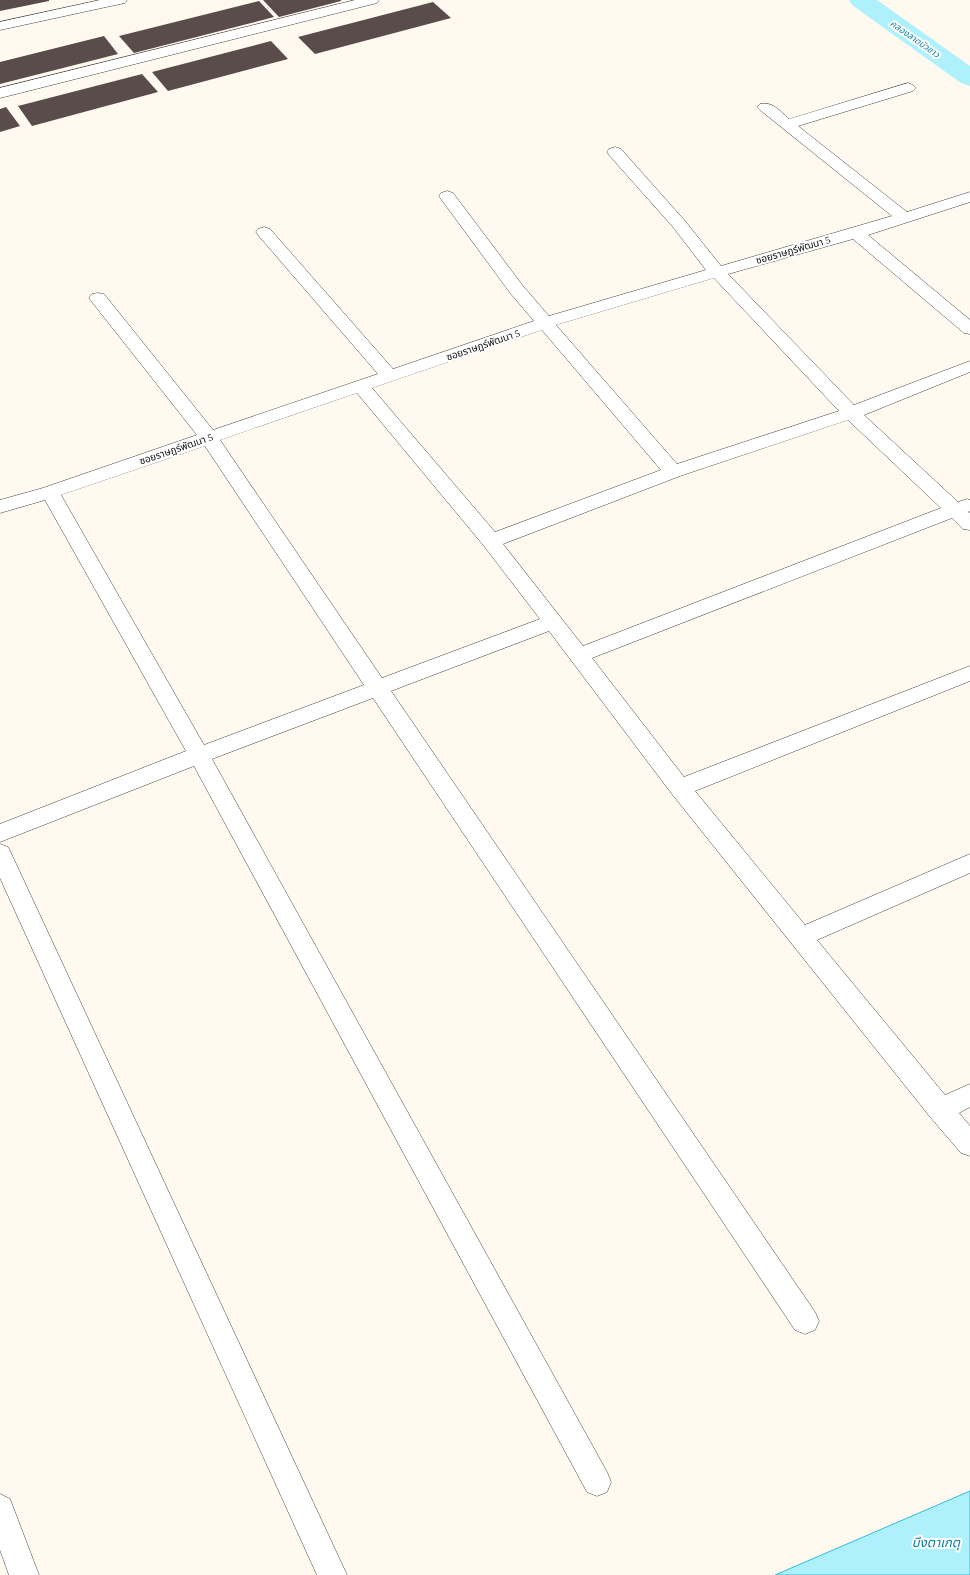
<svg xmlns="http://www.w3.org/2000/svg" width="970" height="1575" viewBox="0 0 970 1575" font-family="'Times New Roman','Noto Sans Thai',serif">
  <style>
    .water { fill: #aef1fd; stroke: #2dbcdd }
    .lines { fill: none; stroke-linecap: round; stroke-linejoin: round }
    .canal { fill: #aef1fd; fill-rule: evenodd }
    .building { fill: #594c4a }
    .minor-casing { stroke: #424242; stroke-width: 1 }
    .minor { fill: #fff; fill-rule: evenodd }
    .labels { text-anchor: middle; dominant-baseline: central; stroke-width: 4; stroke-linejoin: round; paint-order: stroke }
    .far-water-label { font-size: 9px; font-style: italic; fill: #0a7fa0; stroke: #fff }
    .street-label { font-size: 10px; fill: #0f0f0f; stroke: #fff }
    .near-water-label { font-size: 13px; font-style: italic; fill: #0a7fa0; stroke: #fff }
  </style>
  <rect width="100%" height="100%" fill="#fff9f0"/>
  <path class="water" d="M970,1491V1575H775Z"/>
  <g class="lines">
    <path class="canal" d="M849,0H877L970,66V86L961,83L852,5Z"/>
  </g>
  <path class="building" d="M0,0H49V1L0,11Z
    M263,0H341V1L279,17Z
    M259,1L274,17L134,53L119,36Z
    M433,2L451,18L315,54L298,37Z
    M104,36L118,54L0,84V62Z
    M271,41L288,59L168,91L152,72Z
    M142,74L158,92L32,126L18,106Z
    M6,107L20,126L0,132V109Z"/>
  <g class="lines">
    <defs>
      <path id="minor" d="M100,0H127L125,3L120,4L0,30V22Z
        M355,0H379L377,3L0,98V88Z
        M908,83L913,85L916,88L913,91L798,126L907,212L970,192V202L868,235L970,320V334L964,333L853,239L728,274L854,405L970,361V372L864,415L958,502L967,499L970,500V511L968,512L970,513V530L963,529L952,518L592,658L684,777L970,666V681L695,791L805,925L970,854V873L817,940L945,1095L970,1084V1107L959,1113L970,1126V1156L961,1153L931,1118L672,794L549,631L391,691L815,1312L819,1321L815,1330L805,1334L795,1330L373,698L212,759L607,1472L611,1482L607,1492L597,1496L587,1492L194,766L0,842V824L186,751L45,500L0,513V500L43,488L197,435L92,302L89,298L92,294L98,293L104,294L213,430L378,374L258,235L256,232L258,229L264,227L270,229L393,369L534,321L511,294L441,199L439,196L441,193L447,191L453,193L523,286L549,316L706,270L673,227L609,155L607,152L609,149L615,147L621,149L685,221L721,266L892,216L760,110L757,107L760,104C772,101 780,111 789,119ZM714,278L839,411L677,464L556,325ZM542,330L661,470L495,532L372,388ZM357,393L484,546L540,619L382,678L220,440ZM848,420L941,508L583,646L503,544L680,476ZM205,446L364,685L204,745L61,495Z
        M0,844L8,847L11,853L347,1575H317L0,878Z
        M0,1494L10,1499L39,1575H9L0,1550Z"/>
    </defs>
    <use href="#minor" class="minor-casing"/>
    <use href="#minor" class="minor"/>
  </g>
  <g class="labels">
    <g class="far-water-label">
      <text transform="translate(915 39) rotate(35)">คลองลาดบัวขาว</text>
    </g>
    <g class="street-label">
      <text transform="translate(793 250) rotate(-16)">ซอยราษฎร์พัฒนา 5</text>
      <text transform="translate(483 345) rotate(-19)">ซอยราษฎร์พัฒนา 5</text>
      <text transform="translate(176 449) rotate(-19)">ซอยราษฎร์พัฒนา 5</text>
    </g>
    <g class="near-water-label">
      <text x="936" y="1542">บึงตาเกตุ</text>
    </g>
  </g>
</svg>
